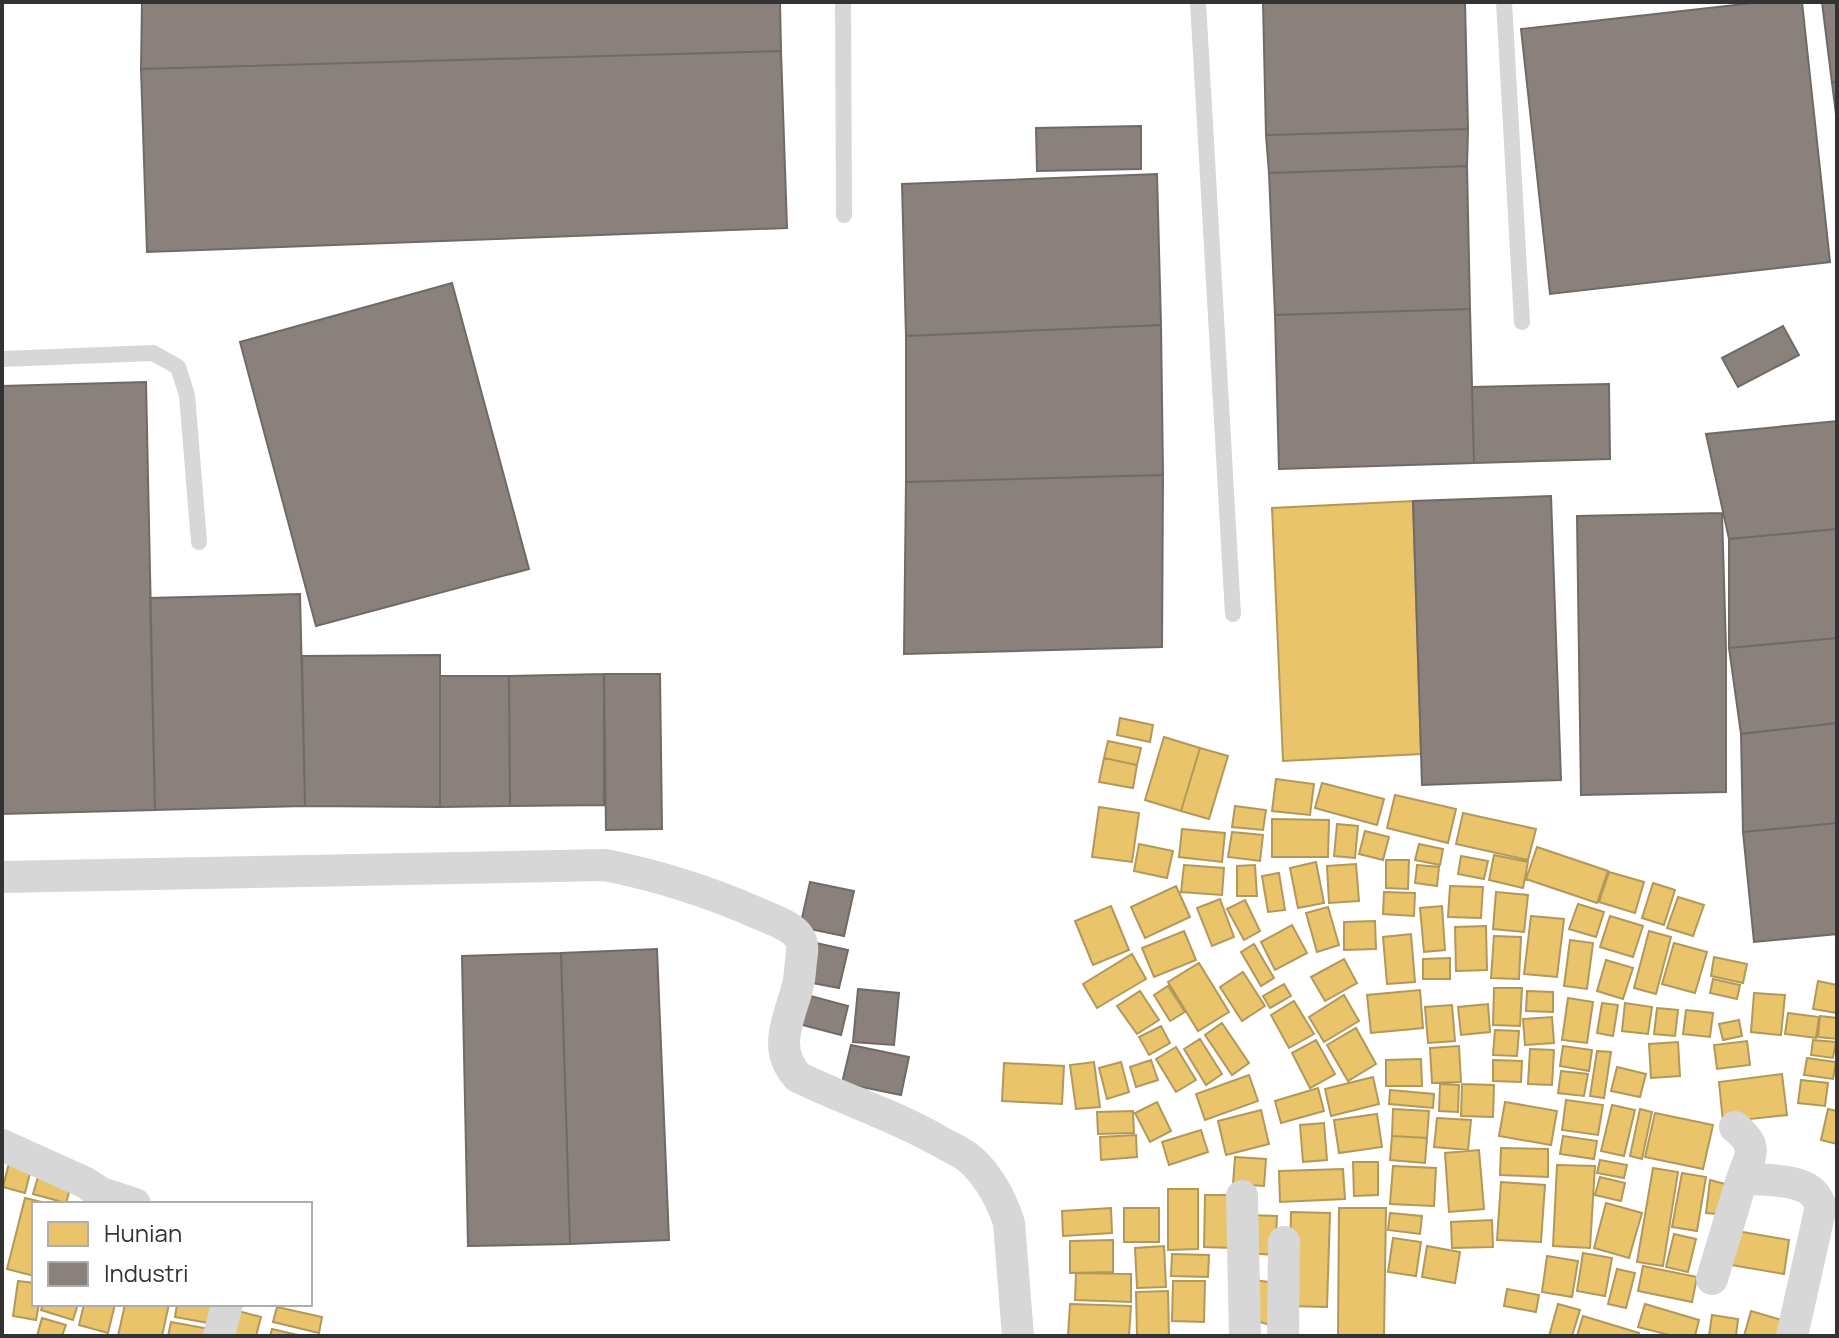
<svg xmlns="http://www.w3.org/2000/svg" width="1839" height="1338" viewBox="0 0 1839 1338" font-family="Manrope,sans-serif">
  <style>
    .homes { fill: #e9c46a; stroke: #b2985a; stroke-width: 2 }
    .industry { fill: #8a817c; stroke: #706a66; stroke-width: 2 }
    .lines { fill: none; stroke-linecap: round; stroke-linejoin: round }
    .service { stroke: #d7d7d7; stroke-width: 16 }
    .minor { stroke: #d7d7d7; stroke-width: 32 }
  </style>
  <rect width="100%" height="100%" fill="#fff"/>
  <path class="homes" d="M1413,501L1421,754L1283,761L1272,508Z
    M1120,718L1153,725L1150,742L1117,735Z
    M1164,737L1200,748L1181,811L1145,800Z
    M1108,741L1141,748L1137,765L1104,758Z
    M1200,748L1228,756L1209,819L1181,811Z
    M1104,758L1137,765L1133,788L1099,782Z
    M1276,779L1314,784L1310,815L1272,811Z
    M1322,783L1384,799L1377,825L1315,808Z
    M1395,795L1456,809L1448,843L1387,828Z
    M1235,806L1266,810L1263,830L1232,827Z
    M1099,807L1139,813L1132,862L1092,857Z
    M1463,813L1536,829L1528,860L1456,844Z
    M1272,819L1329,820L1328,857H1272Z
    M1337,824L1358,826L1355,858L1334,856Z
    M1182,829L1225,833L1222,862L1179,857Z
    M1365,831L1389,837L1383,860L1359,854Z
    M1232,832L1263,835L1260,861L1228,857Z
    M1139,844L1173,851L1167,878L1134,871Z
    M1419,844L1443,849L1440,865L1415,860Z
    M1537,847L1608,871L1597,903L1526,879Z
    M1494,855L1528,862L1523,888L1489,880Z
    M1461,856L1488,861L1484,879L1458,874Z
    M1386,860H1409L1408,889L1386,888Z
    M1316,862L1324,903L1298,908L1290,868Z
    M1356,864L1359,901L1329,903L1327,866Z
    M1184,865L1224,868L1222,895L1181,892Z
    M1255,865L1257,896H1237V866Z
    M1417,865L1439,867L1437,886L1415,883Z
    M1609,872L1644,882L1635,913L1599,902Z
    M1279,873L1285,910L1268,912L1262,876Z
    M1653,883L1675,890L1664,925L1642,918Z
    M1176,886L1190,917L1145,938L1131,907Z
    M1450,886L1483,887L1481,918L1448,917Z
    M1384,892L1415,893L1414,916L1383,914Z
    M1496,892L1528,895L1524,932L1493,929Z
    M1678,897L1704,905L1693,936L1667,928Z
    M1220,899L1234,937L1212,946L1197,908Z
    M1245,900L1260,931L1244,940L1227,909Z
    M1578,904L1604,912L1596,937L1569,929Z
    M1111,906L1129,950L1093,965L1075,921Z
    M1442,906L1445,950L1424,952L1420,908Z
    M1328,907L1339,945L1317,952L1306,913Z
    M1531,916L1564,919L1557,977L1524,974Z
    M1610,916L1643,926L1633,957L1600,947Z
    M1375,921L1376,949L1344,950V922Z
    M1292,925L1307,953L1275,970L1261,942Z
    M1486,926L1487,970L1456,971L1455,927Z
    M1184,931L1196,960L1154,977L1142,948Z
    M1649,931L1671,937L1656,994L1634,988Z
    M1411,934L1415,982L1387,984L1383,937Z
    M1494,936L1521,937L1519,979L1491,978Z
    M1570,940L1593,943L1587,989L1564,986Z
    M1674,943L1707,952L1695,993L1662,984Z
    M1254,944L1274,978L1261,986L1241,952Z
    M1132,954L1146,979L1097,1008L1083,984Z
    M1714,957L1747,964L1743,983L1711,976Z
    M1450,958V979H1423V959Z
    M1344,959L1357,983L1325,1001L1311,977Z
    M1606,960L1633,968L1623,999L1597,991Z
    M1199,963L1229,1012L1198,1031L1168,982Z
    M1243,972L1265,1006L1242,1021L1220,987Z
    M1713,979L1740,985L1737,999L1710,993Z
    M1818,981L1837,985V1013L1813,1009Z
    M1284,984L1291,996L1270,1008L1263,996Z
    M1168,986L1185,1012L1170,1021L1154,995Z
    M1494,988H1522L1520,1026L1493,1025Z
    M1420,990L1423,1028L1371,1033L1367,995Z
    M1140,991L1159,1020L1137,1034L1117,1006Z
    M1527,991L1553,992V1012L1526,1011Z
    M1754,993L1785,995L1781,1035L1751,1032Z
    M1344,995L1359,1021L1324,1042L1309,1017Z
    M1568,998L1593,1002L1587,1043L1562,1040Z
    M1294,1001L1314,1034L1289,1048L1271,1015Z
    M1602,1003L1618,1005L1613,1036L1597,1033Z
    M1625,1003L1652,1007L1648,1034L1622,1031Z
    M1488,1004L1490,1032L1461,1035L1458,1007Z
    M1452,1005L1455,1041L1428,1043L1425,1007Z
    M1657,1008L1678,1010L1675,1036L1654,1034Z
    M1686,1010L1713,1013L1710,1037L1683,1034Z
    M1788,1013L1819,1017L1816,1038L1785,1034Z
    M1820,1016L1837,1018V1039L1818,1037Z
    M1552,1017L1554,1043L1525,1045L1523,1019Z
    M1739,1020L1742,1036L1723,1040L1719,1024Z
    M1222,1023L1249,1063L1232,1075L1205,1035Z
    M1161,1026L1170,1043L1149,1055L1139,1037Z
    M1356,1028L1376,1064L1348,1081L1327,1045Z
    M1495,1030L1519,1031L1517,1056L1493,1055Z
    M1200,1039L1222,1074L1206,1085L1184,1049Z
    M1316,1040L1335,1074L1310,1088L1292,1053Z
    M1813,1040L1836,1042L1833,1058L1811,1055Z
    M1747,1041L1750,1065L1717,1069L1714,1045Z
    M1678,1042L1680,1076L1651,1078L1649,1044Z
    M1459,1046L1461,1082L1432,1083L1430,1048Z
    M1563,1046L1592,1050L1589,1071L1560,1066Z
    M1176,1047L1196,1080L1176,1092L1156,1059Z
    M1530,1049L1554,1050L1552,1085L1528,1084Z
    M1597,1051L1611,1052L1604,1098L1590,1096Z
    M1807,1058L1836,1062L1833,1079L1804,1075Z
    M1421,1059L1422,1086H1386V1060Z
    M1151,1060L1158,1080L1136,1087L1130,1067Z
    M1493,1060L1522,1061L1521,1082L1493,1081Z
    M1094,1062L1100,1107L1076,1109L1070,1065Z
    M1121,1062L1129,1092L1107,1099L1099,1068Z
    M1004,1063L1064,1066L1062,1104L1002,1101Z
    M1617,1067L1646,1074L1640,1097L1611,1091Z
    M1561,1071L1588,1074L1584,1096L1558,1093Z
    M1782,1074L1787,1115L1723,1122L1719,1082Z
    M1249,1075L1258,1101L1205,1120L1196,1094Z
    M1373,1077L1379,1104L1331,1116L1325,1089Z
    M1801,1080L1828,1083L1825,1106L1798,1103Z
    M1440,1084L1459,1085L1458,1112L1439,1111Z
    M1462,1084L1494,1085L1493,1117L1461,1116Z
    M1318,1088L1324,1111L1281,1123L1275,1101Z
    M1390,1090L1434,1094L1433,1108L1389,1104Z
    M1566,1100L1603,1105L1598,1135L1562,1130Z
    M1157,1102L1171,1131L1150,1142L1135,1113Z
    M1505,1102L1557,1111L1551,1145L1499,1136Z
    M1612,1105L1635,1110L1624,1156L1601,1151Z
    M1393,1109L1429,1111L1427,1138L1392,1136Z
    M1640,1109L1652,1112L1642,1159L1630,1156Z
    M1828,1109L1837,1111V1144L1821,1140Z
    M1261,1110L1269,1144L1226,1155L1218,1121Z
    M1133,1111L1134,1133L1098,1134L1097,1112Z
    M1655,1113L1713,1125L1703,1169L1645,1157Z
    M1377,1114L1382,1147L1339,1153L1334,1120Z
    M1437,1118L1471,1120L1468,1150L1434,1147Z
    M1324,1123L1327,1160L1303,1162L1300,1125Z
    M1201,1130L1208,1152L1169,1165L1162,1142Z
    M1136,1135L1137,1157L1101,1160L1100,1137Z
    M1392,1136L1427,1138L1425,1163L1390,1160Z
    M1563,1136L1597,1141L1594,1159L1560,1154Z
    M1501,1148L1548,1149V1177L1500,1175Z
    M1479,1150L1484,1209L1449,1212L1445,1153Z
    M11,1155L33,1161L25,1193L3,1187Z
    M1235,1157L1266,1159L1264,1186L1233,1184Z
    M1600,1160L1627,1165L1624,1178L1597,1173Z
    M1353,1162H1378V1195L1354,1196Z
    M1557,1165L1595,1166L1590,1248L1553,1246Z
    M1393,1166L1436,1168L1434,1206L1390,1204Z
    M1653,1168L1678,1172L1663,1266L1637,1262Z
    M1343,1169L1345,1199L1280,1202L1279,1171Z
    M40,1170L73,1178L66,1203L33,1194Z
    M1682,1173L1706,1177L1697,1231L1672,1227Z
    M1600,1177L1625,1183L1621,1201L1595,1195Z
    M1710,1180L1725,1184L1717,1214L1706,1213Z
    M1501,1182L1545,1185L1541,1242L1497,1240Z
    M1168,1189H1198V1249L1168,1250Z
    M1205,1195H1235L1234,1248L1204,1247Z
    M25,1198L50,1204H34V1276L7,1269Z
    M1606,1203L1642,1213L1629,1258L1594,1248Z
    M1111,1208L1112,1233L1063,1236L1062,1211Z
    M1124,1208H1159V1242H1124Z
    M1339,1208H1386L1384,1336H1338Z
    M1291,1212L1330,1213L1327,1307L1289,1306Z
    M1390,1213L1422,1216L1420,1234L1388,1230Z
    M1246,1215L1277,1216L1275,1255L1244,1253Z
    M1492,1220L1493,1247L1452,1248L1451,1222Z
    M1737,1231L1789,1240L1784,1274L1731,1265Z
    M1674,1234L1696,1239L1688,1272L1666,1267Z
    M1393,1238L1421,1242L1416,1276L1388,1272Z
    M1113,1240V1272L1070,1273V1241Z
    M1164,1246L1166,1287L1137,1288L1135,1248Z
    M1427,1246L1460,1252L1455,1283L1422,1277Z
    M1583,1253L1612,1258L1605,1296L1577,1291Z
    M1172,1254L1209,1255L1208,1277L1171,1276Z
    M1547,1256L1578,1261L1572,1297L1542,1292Z
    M1643,1266L1697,1277L1692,1302L1638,1291Z
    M1617,1269L1635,1273L1626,1308L1608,1304Z
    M1076,1273L1131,1274V1302L1075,1300Z
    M1255,1280L1276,1283L1277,1327L1256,1321Z
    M18,1281L34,1283V1304H39L36,1320L13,1316Z
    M1173,1281H1205L1204,1322L1172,1321Z
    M1507,1289L1539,1295L1536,1312L1504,1306Z
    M1168,1291L1169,1336H1137L1136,1292Z
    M43,1304H78L73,1320L41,1310Z
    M84,1304H115L108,1333L79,1325Z
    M125,1304H169L162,1336H118Z
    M177,1304H218L214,1324L175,1317Z
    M1070,1304L1131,1306L1129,1336H1068Z
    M1558,1304L1580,1310L1572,1336H1549Z
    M1645,1304L1699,1320L1695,1336H1673L1638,1327Z
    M277,1307L322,1317L319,1333L273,1322Z
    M227,1308L261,1317L256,1336H220Z
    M1751,1311L1782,1320L1778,1336H1744Z
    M1712,1315L1738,1319L1736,1336H1709Z
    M1583,1316L1639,1333L1638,1336H1577Z
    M42,1318L66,1325L62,1336H37Z
    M171,1322L215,1330L214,1336H168Z
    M272,1329L302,1336H270Z"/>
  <path class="industry" d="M142,2H780L781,51L141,69Z
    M1263,2H1465L1468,129L1266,135Z
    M1762,2H1802L1830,262L1550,294L1521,29Z
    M1822,2H1837V81L1832,83Z
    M781,51L787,228L147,252L141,69Z
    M1837,81V122L1832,83Z
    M1141,126V169L1037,171L1036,128Z
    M1468,129L1467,166L1269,173L1266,135Z
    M1467,166L1470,309L1275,315L1269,173Z
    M1157,174L1161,325L906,336L902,184Z
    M452,283L529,569L316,626L240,342Z
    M1470,309L1474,463L1279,469L1275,315Z
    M1161,325L1163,475L906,482V336Z
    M1783,326L1799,355L1738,387L1722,358Z
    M146,382L155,810L2,814V386Z
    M1609,384L1610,459L1474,463L1472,387Z
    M1837,421V529L1729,539L1706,434Z
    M1163,475L1162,647L904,654L906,482Z
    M1551,496L1561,780L1422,785L1413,501Z
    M1722,513L1726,650V792L1581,795L1577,516Z
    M1837,529V638L1729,648V539Z
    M300,594L305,806L155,810L150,598Z
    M1837,638V723L1741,734L1729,648Z
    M440,655V807L305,806L302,656Z
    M604,674V805L510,806L509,676Z
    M604,674H660L662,829L606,830Z
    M440,676H509L510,806L440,807Z
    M1837,723V823L1743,832L1741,734Z
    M1837,823V934L1754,942L1743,832Z
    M810,882L854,891L844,936L800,927Z
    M816,943L848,950L839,988L807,982Z
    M657,949L669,1240L570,1244L561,953Z
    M561,953L570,1244L468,1246L462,956Z
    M858,989L899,993L894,1045L853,1042Z
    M799,993L848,1006L841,1035L791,1022Z
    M851,1045L909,1057L901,1095L842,1083Z"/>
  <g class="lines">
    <path class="service" d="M843,2L844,215
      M1198,2L1233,614
      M1504,2L1522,322
      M2,359L153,353L178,367L187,395L199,542"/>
    <path class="minor" d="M2,877L605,865C661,876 710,892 762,915C773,920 792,926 799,937C804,944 802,953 801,961C800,969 800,977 798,985C790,1018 771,1048 798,1077C845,1100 894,1115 939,1141C949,1147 962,1152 971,1160C989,1176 1002,1201 1009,1223L1018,1336
      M1735,1127C1759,1147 1751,1153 1742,1179C1761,1180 1800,1178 1814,1194C1817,1197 1819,1202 1821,1206L1792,1336
      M2,1145L84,1182L101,1193L135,1204
      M1242,1196L1245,1336
      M1712,1279L1742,1179
      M219,1336L227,1304
      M1283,1336L1284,1242"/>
  </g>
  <rect width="1839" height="1338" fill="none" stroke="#333333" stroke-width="8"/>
  <rect x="32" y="1202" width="280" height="104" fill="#ffffff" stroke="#adadad" stroke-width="2"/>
  <rect x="48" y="1222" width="40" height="24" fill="#e9c46a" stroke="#adadad" stroke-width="2"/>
  <text x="104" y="1242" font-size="24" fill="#333333">Hunian</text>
  <rect x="48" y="1262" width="40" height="24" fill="#8a817c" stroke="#adadad" stroke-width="2"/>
  <text x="104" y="1282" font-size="24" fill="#333333">Industri</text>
</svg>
